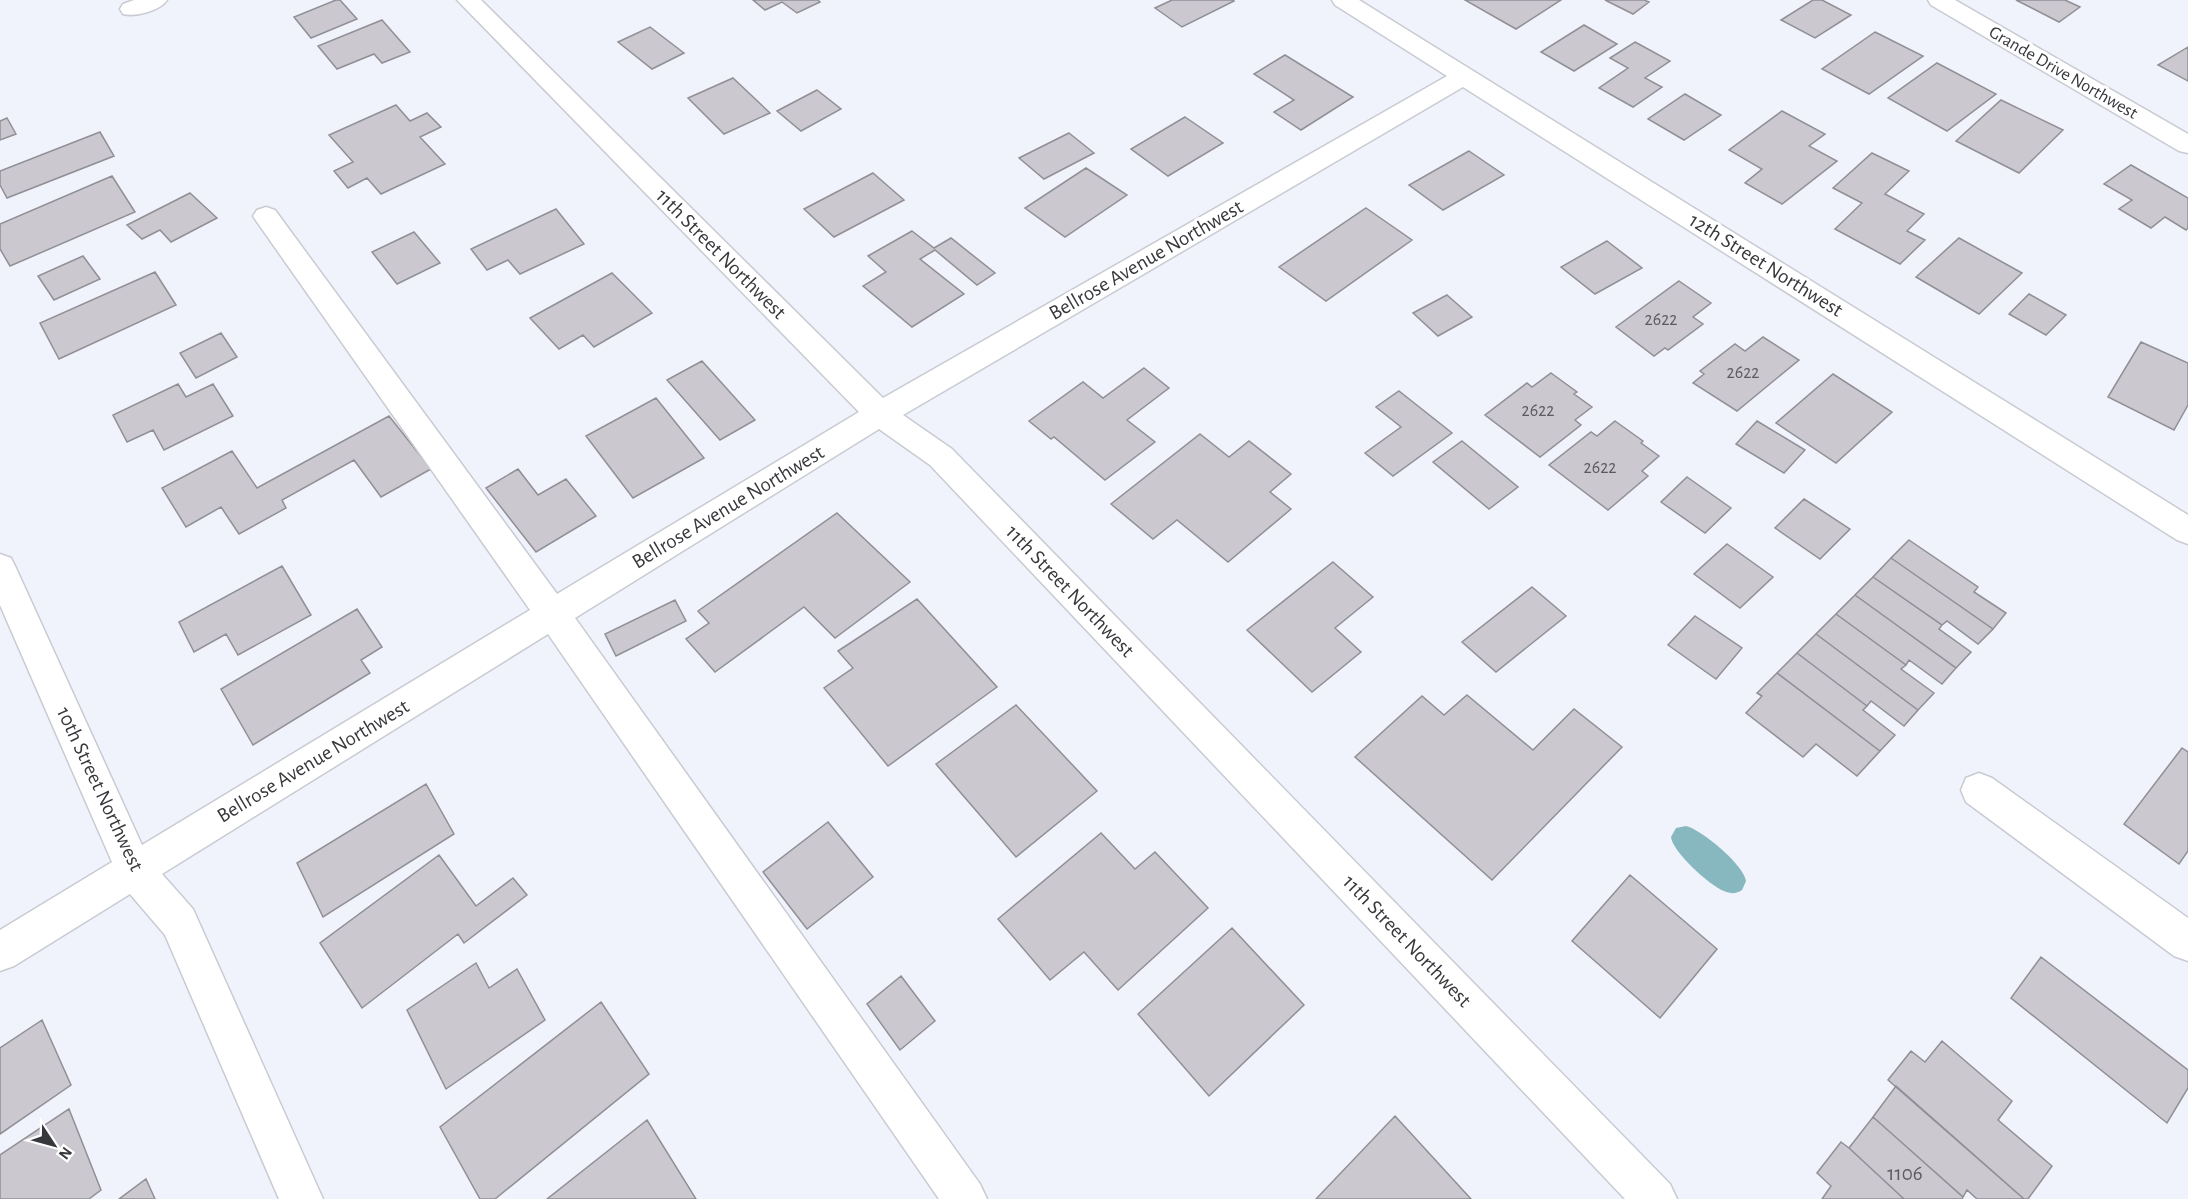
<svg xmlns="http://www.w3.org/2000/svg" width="2188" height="1199" viewBox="0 0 2188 1199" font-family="'Alegreya Sans',sans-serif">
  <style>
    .water { fill: #87b7bf }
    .building { fill: #cbc8d0; stroke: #918f96; stroke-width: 1.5 }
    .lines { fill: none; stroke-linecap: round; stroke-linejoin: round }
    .minor-casing { stroke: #c9cbd3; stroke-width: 3 }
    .minor { fill: #fff; fill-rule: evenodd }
    .labels { text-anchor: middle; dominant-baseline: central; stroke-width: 6; stroke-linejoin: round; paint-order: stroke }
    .far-street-label { font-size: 18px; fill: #37383b; stroke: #fff }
    .number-label { font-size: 18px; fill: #5c5c60 }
    .street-label { font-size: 21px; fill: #37383b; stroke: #fff }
    .near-number-label { font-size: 21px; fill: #5c5c60 }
  </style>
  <rect width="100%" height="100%" fill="#f0f3fb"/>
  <path class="water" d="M1686,826C1702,830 1744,865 1746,881L1742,890C1736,894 1731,894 1724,891C1710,886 1672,851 1671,837L1676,828Z"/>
  <path class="building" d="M336,0H340L357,19L311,38L294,17Z
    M753,0H818L820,2L797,13L782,2L765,10Z
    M1172,0H1233L1234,1L1182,27L1155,8Z
    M1465,0H1561L1516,29Z
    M1605,0H1644L1649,2L1633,14Z
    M1813,0H1822L1851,15L1815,38L1781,20Z
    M2016,0H2065L2080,7L2059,22Z
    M382,20L410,52L382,63L374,54L337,69L318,46Z
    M1584,25L1617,44L1574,71L1541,52Z
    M650,27L684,53L652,69L618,42Z
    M1875,32L1923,56L1869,94L1822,69Z
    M1635,42L1670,61L1645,78L1662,87L1633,107L1599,88L1628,68L1610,58Z
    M2188,47V81L2158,65Z
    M1285,55L1353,97L1301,130L1274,112L1294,100L1254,74Z
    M1937,63L1996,94L1947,131L1888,98Z
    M733,78L770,113L724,134L688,98Z
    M817,90L841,109L801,131L777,111Z
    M1685,94L1721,115L1684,140L1648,119Z
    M2001,100L2063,130L2019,173L1956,141Z
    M396,105L410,121L427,113L441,127L420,137L445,164L381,194L367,178L348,188L334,171L353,162L329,135Z
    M1782,111L1825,134L1809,146L1837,161L1782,204L1745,183L1762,169L1729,150Z
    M1185,117L1223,143L1168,176L1131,149Z
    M7,118L16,134L0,140V121Z
    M100,132L114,156L7,198L0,185V171Z
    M1069,133L1094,153L1044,179L1019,158Z
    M1469,151L1504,175L1443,210L1409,185Z
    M1872,153L1909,171L1885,194L1924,214L1907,231L1925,240L1900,264L1835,229L1862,203L1833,188Z
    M2131,165L2188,198V228L2186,230L2165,217L2151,228L2119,209L2132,200L2104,184Z
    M1086,168L1127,195L1065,237L1025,208Z
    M873,173L904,200L834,237L804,209Z
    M112,176L135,212L10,266L0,249V224Z
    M190,193L217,218L171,242L160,230L142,239L127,225Z
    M1366,208L1412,240L1326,301L1279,267Z
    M556,209L584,244L520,274L508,260L487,270L471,249Z
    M912,231L934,248L951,238L995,273L977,285L935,250L920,259L964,294L912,327L863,286L886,272L868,256Z
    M414,232L440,263L397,284L372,252Z
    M1959,238L2022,273L1979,314L1916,277Z
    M1607,241L1642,268L1595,294L1561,267Z
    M83,256L100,279L54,300L38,276Z
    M155,272L176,305L59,359L40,323Z
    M612,273L652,313L594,347L583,335L559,349L530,318Z
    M1679,281L1711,303L1693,317L1703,324L1668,350L1665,348L1654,356L1616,327Z
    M2029,294L2066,315L2046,335L2009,314Z
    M1447,295L1472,317L1438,336L1413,313Z
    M221,333L237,357L196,378L180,353Z
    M1763,337L1799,360L1737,411L1693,383L1704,374L1700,371L1735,344L1745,351Z
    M2141,342L2188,363V405L2174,430L2108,397Z
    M702,361L755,420L720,440L667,380Z
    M1144,368L1169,388L1127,420L1155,442L1105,480L1054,437L1051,439L1029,421L1083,382L1103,398Z
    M1551,373L1577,392L1574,394L1592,407L1575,420L1581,425L1540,457L1485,415L1527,383L1532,387Z
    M1833,374L1892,412L1836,463L1776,423Z
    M178,384L186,397L213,384L233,416L164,450L153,430L127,442L113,415Z
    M1399,391L1452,433L1393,476L1365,453L1401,427L1376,407Z
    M656,398L704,458L633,498L586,436Z
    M389,416L431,469L381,497L354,460L282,500L286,508L239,534L221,507L186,527L162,488L232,451L257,488Z
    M1615,421L1643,441L1641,443L1659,456L1642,471L1648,476L1608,510L1549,465L1591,432L1597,436Z
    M1757,421L1805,450L1784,473L1736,444Z
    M1200,434L1229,457L1249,441L1291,474L1270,492L1291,509L1228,562L1177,520L1153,539L1111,504Z
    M1462,441L1518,487L1489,509L1433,462Z
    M518,469L538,495L566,479L596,516L536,552L486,488Z
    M1687,477L1731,508L1705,533L1661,502Z
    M1804,499L1850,529L1820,559L1775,528Z
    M837,513L910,582L835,638L804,607L715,672L686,639L709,623L698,611Z
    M1909,540L1978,587L1974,592L2006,613L1993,629L1891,558Z
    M1727,544L1773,577L1740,608L1694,574Z
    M1891,558L1993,629L1978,644L1947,621L1942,625L1873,577Z
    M1333,562L1373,597L1335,628L1361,652L1312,692L1247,630Z
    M282,566L311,615L238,655L226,634L194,652L179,622Z
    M1873,577L1942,625L1939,629L1971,652L1956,668L1855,595Z
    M1532,587L1566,616L1496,672L1462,642Z
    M1855,595L1956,668L1942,684L1909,660L1906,665L1836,614Z
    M917,599L997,687L888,766L824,688L853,668L838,651Z
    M675,600L686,621L616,656L605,634Z
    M357,609L382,647L361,660L370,673L253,745L221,689Z
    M1836,614L1906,665L1901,669L1934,693L1918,710L1816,634Z
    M1695,616L1742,648L1716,679L1668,645Z
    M1816,634L1918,710L1904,726L1871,701L1867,706L1797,653Z
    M1797,653L1867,706L1863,710L1895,735L1880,751L1777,673Z
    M1777,673L1880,751L1857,776L1816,744L1803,757L1746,713L1762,696L1757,693Z
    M1467,695L1533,750L1574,709L1622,747L1492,880L1355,757L1422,696L1444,715Z
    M1016,705L1097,791L1016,857L936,764Z
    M2182,748L2188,752V851L2179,864L2124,824Z
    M426,784L454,834L323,917L297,863Z
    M828,822L873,877L807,929L763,872Z
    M1101,833L1135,869L1155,852L1208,908L1118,990L1084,952L1050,980L998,919Z
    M439,855L476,906L513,878L527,895L464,943L458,934L362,1008L320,943Z
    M1630,875L1717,949L1660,1018L1572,941Z
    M1232,928L1304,1005L1209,1096L1138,1014Z
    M2041,957L2188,1070V1088L2167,1123L2011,998Z
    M476,963L489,988L517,969L545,1020L446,1089L407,1010Z
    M901,976L935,1021L900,1050L867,1004Z
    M601,1002L649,1074L495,1199H480L440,1127Z
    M42,1020L71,1085L0,1134V1048Z
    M1942,1041L2012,1101L1998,1120L2052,1166L2028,1199H2024L1888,1080L1911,1051L1925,1062Z
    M1896,1086L2024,1199H1977L1967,1190L1963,1197L1873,1117Z
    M69,1109L101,1190L89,1199H0V1155Z
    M1395,1116L1471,1199H1316Z
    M1873,1117L1963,1197L1962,1199H1904L1849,1148Z
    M647,1120L696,1199H547Z
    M1841,1142L1849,1148L1904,1199H1822L1831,1186L1817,1173Z
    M146,1179L155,1199H119Z"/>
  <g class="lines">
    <defs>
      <path id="minor" d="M134,0H167C160,11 135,17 123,14L120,9L123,4Z
        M457,0H481L883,398L1447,76L1335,5L1332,0H1359L2188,515V544L2177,540L1463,87L903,415L952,449L1670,1184L1677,1199H1625L930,465L879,429L575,618L980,1184L987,1199H939L548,634L162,874L193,909L323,1199H279L165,935L130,894L14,966L0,971V930L112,862L0,605V554L11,558L16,568L142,845L530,610L257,222L253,216L257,210L266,207L275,210L557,594L859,412Z
        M1928,0H1955L2188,134V153L2179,151L1931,5Z
        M1979,773L1992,778L2188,918V961L2174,956L1966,802L1961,790L1966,778Z"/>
    </defs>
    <use href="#minor" class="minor-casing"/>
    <use href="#minor" class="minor"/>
  </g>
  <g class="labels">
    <g class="far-street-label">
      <text transform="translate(2063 73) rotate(30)">Grande Drive Northwest</text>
    </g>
    <g class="number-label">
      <text x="1661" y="320">2622</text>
      <text x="1743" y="373">2622</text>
      <text x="1538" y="411">2622</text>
      <text x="1600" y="468">2622</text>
    </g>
    <g class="street-label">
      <text transform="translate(721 254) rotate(45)">11th Street Northwest</text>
      <text transform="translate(1146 260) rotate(-30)">Bellrose Avenue Northwest</text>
      <text transform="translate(1766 265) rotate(32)">12th Street Northwest</text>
      <text transform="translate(728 507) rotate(-31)">Bellrose Avenue Northwest</text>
      <text transform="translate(1070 591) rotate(46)">11th Street Northwest</text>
      <text transform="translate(313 761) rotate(-31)">Bellrose Avenue Northwest</text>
      <text transform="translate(100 789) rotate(65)">10th Street Northwest</text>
      <text transform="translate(1407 941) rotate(46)">11th Street Northwest</text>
    </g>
    <g class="near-number-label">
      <text x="1905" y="1173">1106</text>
    </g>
  </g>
  <g transform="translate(54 1145) rotate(126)" stroke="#ffffff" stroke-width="4.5" paint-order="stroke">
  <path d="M0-4.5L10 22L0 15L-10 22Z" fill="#37383b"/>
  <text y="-9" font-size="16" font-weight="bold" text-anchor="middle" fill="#37383b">N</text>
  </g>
</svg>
